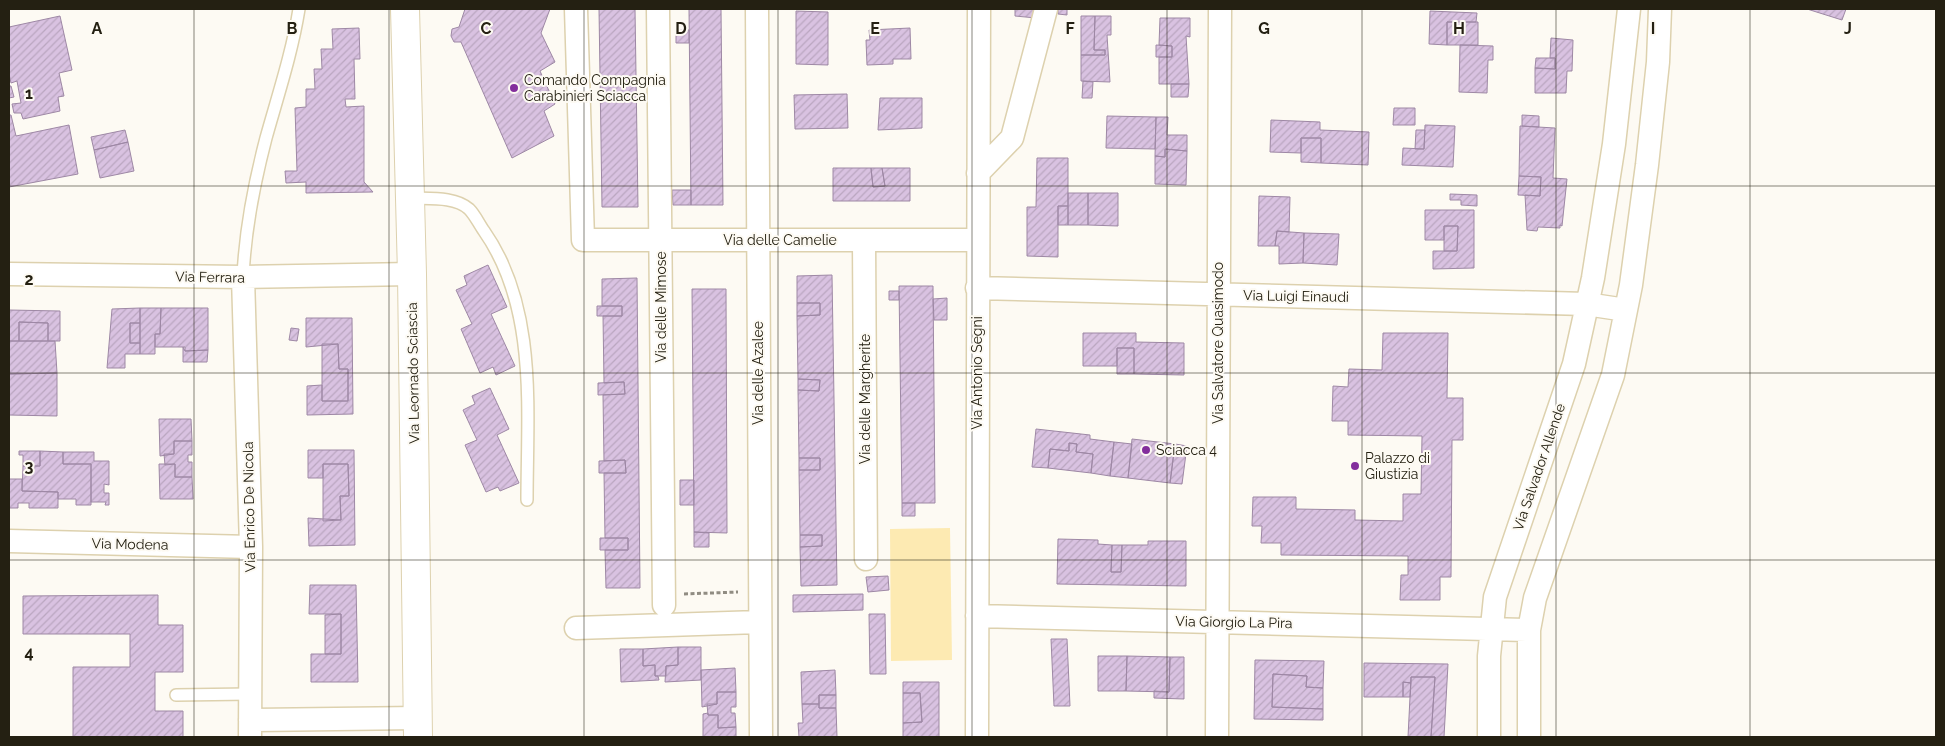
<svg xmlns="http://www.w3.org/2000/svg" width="1945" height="746" viewBox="0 0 1945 746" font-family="Raleway,sans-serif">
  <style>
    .green { fill: #fdeab2 }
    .building { fill: url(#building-hatch); stroke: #9e88a5 }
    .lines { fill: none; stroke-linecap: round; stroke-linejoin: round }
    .service-casing { stroke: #ddd1ae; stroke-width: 14 }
    .minor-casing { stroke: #ddd1ae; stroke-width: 25 }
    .tertiary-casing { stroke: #ddd1ae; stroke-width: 30 }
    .path { stroke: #908c82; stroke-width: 3; stroke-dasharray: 4 2.5; stroke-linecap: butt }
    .service { stroke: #fff; stroke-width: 11 }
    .minor { stroke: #fff; stroke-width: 22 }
    .tertiary { stroke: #fff; stroke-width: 28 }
    .grid { fill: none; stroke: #242012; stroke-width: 1; stroke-opacity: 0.55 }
    .poi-dot { fill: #832e9c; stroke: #fdfaf3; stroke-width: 2 }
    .labels { text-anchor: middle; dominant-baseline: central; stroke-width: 4; stroke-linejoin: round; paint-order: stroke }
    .poi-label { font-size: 14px; fill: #242012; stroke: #fdfaf3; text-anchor: start }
    .street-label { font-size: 14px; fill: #242012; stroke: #fdfaf3 }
    .grid-label { font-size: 16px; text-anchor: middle; font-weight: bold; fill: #242012; stroke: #fdfaf3; stroke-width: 4; stroke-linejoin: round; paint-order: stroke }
  </style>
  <defs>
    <pattern id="building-hatch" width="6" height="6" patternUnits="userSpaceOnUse" patternTransform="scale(1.25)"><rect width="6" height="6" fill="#d9c2e1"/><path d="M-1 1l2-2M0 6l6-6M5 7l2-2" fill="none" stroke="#baa6c0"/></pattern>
  </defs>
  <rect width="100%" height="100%" fill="#fdfaf3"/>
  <path class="green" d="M950,528L952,660L891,661L890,529Z"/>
  <path class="building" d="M465,9H550L541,33L555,62L540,71L555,104L544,111L554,136L512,158L461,42H454L451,36L452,29L459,27Z
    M599,9H635L638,207H602Z
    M689,9H721L723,205H691Z
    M1015,9H1036V18L1015,16Z
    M1058,9H1067V15L1058,14Z
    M1807,9H1846L1842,20Z
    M796,11L828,12V65L796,64Z
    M1430,11L1477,13L1476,22H1447V45L1429,44Z
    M60,16L72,70L59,73L64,96L58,97L60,111L23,119L21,113H14L12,104L21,103L17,81L11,83L9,74V27Z
    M1081,16H1095L1094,50H1105V55H1081Z
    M1095,16H1111V35H1107L1110,82L1081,81V55H1105V50H1094Z
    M1160,18H1190V37L1186,36L1189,84H1159V57H1172V46L1159,45Z
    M1447,22H1478V45H1447Z
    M359,28L360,59H354L355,99H345L346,107L364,106V182L373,192L306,193V182L286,183L285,171H297L295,108L306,107V89H315L314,69H322L321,49H333L332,29Z
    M910,28L911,59H893V64L867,65L866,40H870L869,30Z
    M676,30H689V43H676Z
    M1551,38L1573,40L1572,71H1567L1566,93H1535V68L1555,69V58H1550Z
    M1156,45L1172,46V57H1156Z
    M1460,45L1493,46V60H1488L1487,93L1459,92Z
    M1536,58H1555V69L1535,68Z
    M1083,81L1093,82L1092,98H1082Z
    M1171,84H1189L1188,97H1171Z
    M9,86H11L14,97L9,98Z
    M847,94L848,128L795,129L794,95Z
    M880,98H922V128L878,130Z
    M1394,108H1415V125H1393Z
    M9,115H11L16,136L69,125L78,174L9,187Z
    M1522,115L1539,116V127L1522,126Z
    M1107,116L1156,117L1155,149L1106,148Z
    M1156,117H1168L1167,135H1187V151L1165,149V157L1155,156Z
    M1271,120L1320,122V130L1369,132L1368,165L1321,163V138H1301V153L1270,152Z
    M1425,125L1455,126L1453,167L1402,165L1403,148L1424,149Z
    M1520,126L1555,128L1553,178L1567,179L1562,226L1560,225V228L1538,227L1537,231L1527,230L1525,195L1540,196L1541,177L1519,176Z
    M125,130L128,142L94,150L91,137Z
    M1416,130H1425L1424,149H1415Z
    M1301,138H1321V163L1301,162Z
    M128,142L134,171L100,178L94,150Z
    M1165,149L1187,151L1186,185L1155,184V156L1165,157Z
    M1037,158H1068V206H1058V257L1027,256V207H1036Z
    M833,168H871L873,187L885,186L882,168H910V201H833Z
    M871,168H882L885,186L873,187Z
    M1519,176L1541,177L1540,196L1518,195Z
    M672,190H691V205H673Z
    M1068,193H1088V225H1068Z
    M1088,193H1118V226L1088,225Z
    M1450,194L1477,195V206L1461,205V200H1450Z
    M1259,196L1290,197L1289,232L1277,231L1275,246H1258Z
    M1058,206H1068V225H1058Z
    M1425,210H1474V268L1433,269V251H1457L1458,226H1444V240H1425Z
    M1444,226H1458L1457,251H1444Z
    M1277,231L1304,233L1303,263L1279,264V246H1275Z
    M1304,233L1339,234L1337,265L1303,263Z
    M488,265L507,307L491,314L515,366L496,375L493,367L480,373L461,329L472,324L456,290L467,285L464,276Z
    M832,275L837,585L801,586L800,547L822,546V535H800L799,470H820V458H799L798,390L819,391L820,380L798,379L797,316L820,315V303H797V276Z
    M637,278L640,588H606L605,550H628V538H605L604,473H626L625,460L604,461L603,395L625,394L624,382L604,383L603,316H622V306H602V279Z
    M899,286H933L935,503H902Z
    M692,289H726L727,533L694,532Z
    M889,291H899V300H889Z
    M947,298V320H934L933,299Z
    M797,303H820V315L797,316Z
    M597,306H622V316H597Z
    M140,308V323H130V343H140V354H125V368H107L112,309Z
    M140,308H161L160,334H155V354H140Z
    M161,308H208V350L185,351V347H155V334H160Z
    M9,310L60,311V341H48V323L19,322V341H9Z
    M306,318H352L353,414L307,415V386L322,385V401H348V369H339L338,344L306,347Z
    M19,322L48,323V341H19Z
    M130,323H140V343H130Z
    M291,328L299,329L297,341L289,340Z
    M1083,333H1136V342L1184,343V375L1134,374V348H1117V366H1083Z
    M1383,333H1448L1447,398H1463V440H1452L1451,577H1440V600H1400L1401,575H1408V556L1281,555V543H1261L1262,526H1252L1253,497H1296V509L1355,510V520L1403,521V494H1421L1422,436L1348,435V421H1332L1333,386L1348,387L1349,369L1382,370Z
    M9,341H55L57,373L9,374Z
    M322,344H338L339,369H348V401H322Z
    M183,347L185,351L208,350L207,362H183Z
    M1117,348H1134V374H1117Z
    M57,373V416L9,415V374Z
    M798,379L820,380L819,391L798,390Z
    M624,382L625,394L598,395V383Z
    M490,388L509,429L497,435L519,483L500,491L498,487L486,492L465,445L477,440L463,410L475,404L472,396Z
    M159,419H191L192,441H174V454L160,456Z
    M1036,429L1090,435V439L1114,442L1110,476L1091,473L1093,454L1076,452L1077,444L1069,443V451L1050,449L1048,468L1032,467Z
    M1132,439L1175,444L1170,483L1128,478Z
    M174,441H192V455H188V462H192V477H175V464L165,465L164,454H174Z
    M1114,442L1132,444L1128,478L1110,476Z
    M1069,443L1077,444L1076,452L1093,454L1091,473L1048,468L1050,449L1069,451Z
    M1175,444L1187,446L1182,484L1170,483Z
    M308,450H354L355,545L309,546L308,518L341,520L340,496H349L348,464H323V478H308Z
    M19,451H40V466H23V455H19Z
    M40,451L63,452V464H91V505H76V499H58V492L22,491L23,466H40Z
    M63,452H94V461H109V485L104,484V493H109V505H105L106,502H91V464H63Z
    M799,458H820V470H799Z
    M625,460L626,473H599V461Z
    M159,464H175V477H192L193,499H160Z
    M323,464H348L349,496H340L341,520L323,521Z
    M9,479H22V491L58,492V508H29V503H18V508H9Z
    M680,480H694V505H680Z
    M902,503H915V516H902Z
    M694,532L709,533V547H694Z
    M800,535H822V546L800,547Z
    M600,538H628V550H600Z
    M1058,539L1098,540V544L1112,545L1111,572H1121L1122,545H1148V541H1186V586L1057,584Z
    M1112,545H1122L1121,572H1111Z
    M888,576L889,590L868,592L866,577Z
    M310,585H356L358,682H311V654H341V614H309Z
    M863,594V610L793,612V595Z
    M158,595V625H183V672H155V711H183V737H73V667H130V634H23V596Z
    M341,614V654H325V615Z
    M869,614H885L886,674H870Z
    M1051,639H1067L1070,706H1054Z
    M678,647V665L666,666V676H655V665L643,666V649Z
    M678,647H701V680L665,682L666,666L678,665Z
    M620,649H643V666L655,665V676H658L659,680L621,682Z
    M1098,656H1127L1126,691H1098Z
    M1127,656L1170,657L1169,692L1126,691Z
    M1170,657H1184V699L1154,698V691L1169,692Z
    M1255,660L1324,661L1323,688L1306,687L1307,676L1273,674L1272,707L1323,709V720L1254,719Z
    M1364,663L1448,664L1444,737H1431L1435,677H1411V683L1403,682V697H1364Z
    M735,668L736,692H717V704L702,707L701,670Z
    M835,670L836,695H819V704H802L801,672Z
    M1273,674L1307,676L1306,687L1323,688V709L1272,707Z
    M1411,677H1435L1431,737H1408Z
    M903,682H939V737H903V723L922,722L920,693H903Z
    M1403,682L1411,683L1410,697H1403Z
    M717,692H736V707H731V713H735L736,727L718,728V715H708L707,704H717Z
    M903,693H920L922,722L903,723Z
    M819,695H836V708H819Z
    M802,704H819V708H836L837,737H799L798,723H803Z
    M708,713V715H718V728L736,727V737H703V714Z"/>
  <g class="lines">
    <defs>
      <path id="service" d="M410,198C428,199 455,196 469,209C475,215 479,224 484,231C538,308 527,411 527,500
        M243,277C245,230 254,184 266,138C278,95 292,53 299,9
        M176,695L250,694"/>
      <path id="minor" d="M576,9L583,240H977
        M658,9L664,605
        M757,9L761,737
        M978,173L1012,138L1046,9
        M864,240L866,559
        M9,274L243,277L412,274
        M243,277L251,547L250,737
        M977,288L1586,304L1626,310
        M9,541L251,547
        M977,616L1529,630
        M576,628L759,622
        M250,720L418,718
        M977,737L979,9
        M1217,737L1220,9
        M1489,737V656L1495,597L1574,364L1593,278L1614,144L1629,9
        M1529,737V630L1535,598L1613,375L1631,285L1647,165L1658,62L1660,9"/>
      <path id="tertiary" d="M405,9L412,274L418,737"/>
    </defs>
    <use href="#service" class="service-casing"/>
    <use href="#minor" class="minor-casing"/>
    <use href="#tertiary" class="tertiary-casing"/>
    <path class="path" d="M684,594L738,592"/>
    <use href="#service" class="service"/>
    <use href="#minor" class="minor"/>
    <use href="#tertiary" class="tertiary"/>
  </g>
  <path class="grid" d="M194,9V737M389,9V737M584,9V737M778,9V737M972,9V737M1167,9V737M1362,9V737M1556,9V737M1750,9V737M9,186H1936M9,373H1936M9,560H1936"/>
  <g class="poi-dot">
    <circle cx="514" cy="88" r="5"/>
    <circle cx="1146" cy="450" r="5"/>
    <circle cx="1355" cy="466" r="5"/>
  </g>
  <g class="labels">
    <g class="poi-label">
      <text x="524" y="80">Comando Compagnia<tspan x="524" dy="16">Carabinieri Sciacca</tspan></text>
      <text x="1156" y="450">Sciacca 4</text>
      <text x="1365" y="458">Palazzo di<tspan x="1365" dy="16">Giustizia</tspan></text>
    </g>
    <g class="street-label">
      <text x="780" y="240">Via delle Camelie</text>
      <text transform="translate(210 277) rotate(1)">Via Ferrara</text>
      <text transform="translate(1296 296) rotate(1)">Via Luigi Einaudi</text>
      <text transform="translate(661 307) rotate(-90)">Via delle Mimose</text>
      <text transform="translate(1218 343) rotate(-90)">Via Salvatore Quasimodo</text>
      <text transform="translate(413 373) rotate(-91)">Via Leornado Sciascia</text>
      <text transform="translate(758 373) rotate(-90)">Via delle Azalee</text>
      <text transform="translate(977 373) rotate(-90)">Via Antonio Segni</text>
      <text transform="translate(865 399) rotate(-90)">Via delle Margherite</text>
      <text transform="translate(1539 467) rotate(-71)">Via Salvador Allende</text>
      <text transform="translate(249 507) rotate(-91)">Via Enrico De Nicola</text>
      <text transform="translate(130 544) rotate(1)">Via Modena</text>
      <text transform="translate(1234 622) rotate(1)">Via Giorgio La Pira</text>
    </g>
  </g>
  <g class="grid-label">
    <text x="97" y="34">A</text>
    <text x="292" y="34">B</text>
    <text x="486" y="34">C</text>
    <text x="681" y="34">D</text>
    <text x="875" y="34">E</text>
    <text x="1070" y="34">F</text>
    <text x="1264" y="34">G</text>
    <text x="1459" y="34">H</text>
    <text x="1653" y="34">I</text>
    <text x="1848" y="34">J</text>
    <text x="29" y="99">1</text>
    <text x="29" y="285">2</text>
    <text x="29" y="472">3</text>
    <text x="29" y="658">4</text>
  </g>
  <rect width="1945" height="746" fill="none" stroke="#242012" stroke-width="20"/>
</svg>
